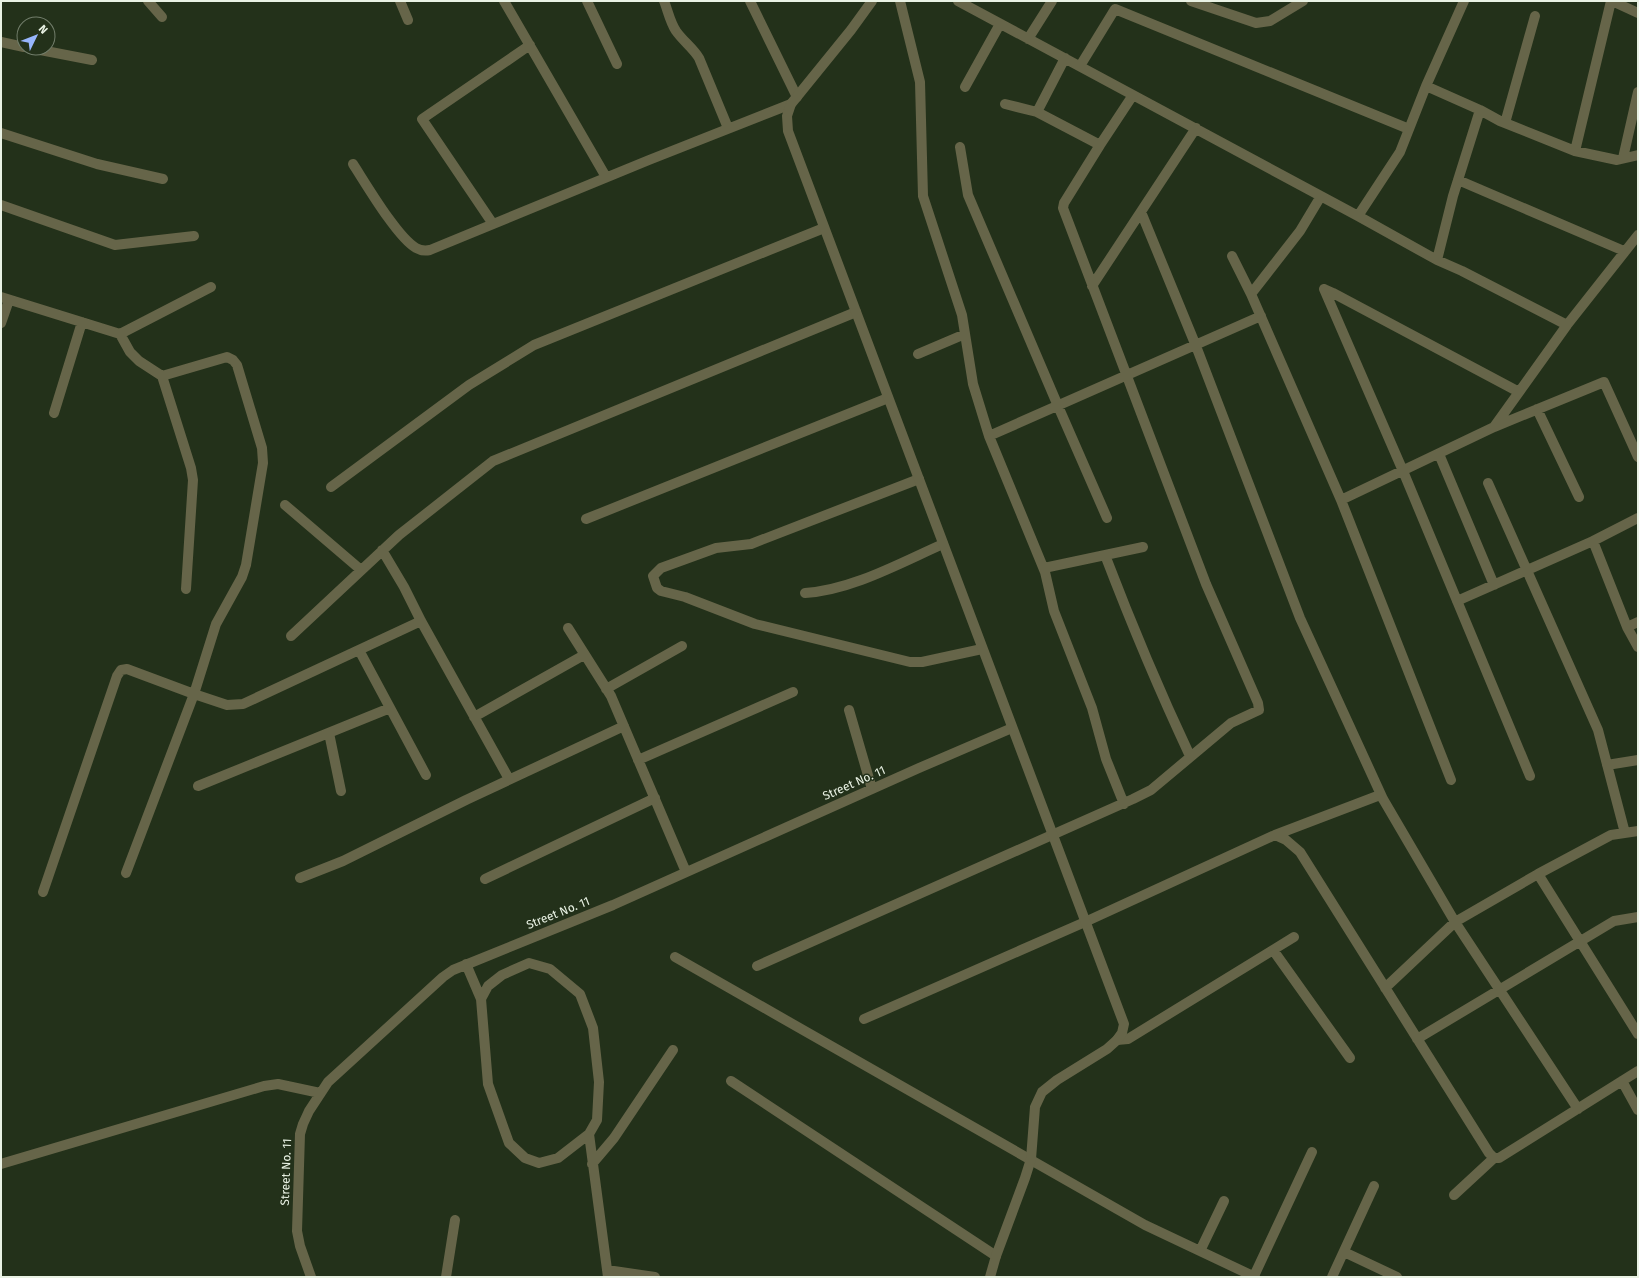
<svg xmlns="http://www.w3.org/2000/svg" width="1639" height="1278" viewBox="0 0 1639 1278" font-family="'Fira Sans',sans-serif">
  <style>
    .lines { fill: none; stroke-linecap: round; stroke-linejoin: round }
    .minor { stroke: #666549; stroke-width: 10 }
    .tertiary { stroke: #666549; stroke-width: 10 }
    .labels { text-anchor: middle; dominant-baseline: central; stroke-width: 3; stroke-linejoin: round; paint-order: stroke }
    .street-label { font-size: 12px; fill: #e9f2e4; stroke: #23311a }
  </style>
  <rect width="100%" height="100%" fill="#23311a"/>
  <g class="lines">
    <path class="minor" d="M148,1L162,17
      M400,1L408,20
      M504,1L606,177
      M587,1L617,64
      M664,1C668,11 670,22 676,31C683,41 693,48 699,58L728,128
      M750,1L797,97
      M900,1L920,82L923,196L962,315L973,384L989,436L1045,572L1054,611L1092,708L1106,759L1124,804
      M958,1L1358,216L1437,260L1462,271L1567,325
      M1191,1L1256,23L1270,21L1303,1
      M1612,1L1638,13
      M1028,39L1052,1
      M1,42L24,47
      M30,48L92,60
      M1080,66L1115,9L1409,129
      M1426,86L1480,110L1500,121L1575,151L1617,160L1638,155
      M965,87L1000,24
      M1005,104L1037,112L1100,145
      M1037,112L1065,58
      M1505,123L1535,16
      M1,133L97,164L163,179
      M960,147L968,195L1058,406L1107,518
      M1575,151L1611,1
      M1623,158L1638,92
      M353,164C366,184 397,237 416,248C421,251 425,251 430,250L649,160L791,104
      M1458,180L1624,251
      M1,205L115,245L194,236
      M1141,212L1196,346L1300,618L1383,799L1455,922L1578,1109
      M1358,216L1400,152L1426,86L1464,1
      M493,224L422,119L530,45
      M1232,256L1251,294L1341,500L1451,780
      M1437,260L1453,196L1480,110
      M1092,286L1196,128
      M1324,289L1403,471L1530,776
      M1324,289L1333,293L1519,392
      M1251,294L1300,231L1321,196
      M1,297L120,334L211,287
      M1,323L9,300
      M120,334L130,352L139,361L162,376L191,468L193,480L186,589
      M918,354L965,334
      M1537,409L1579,497
      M54,413L82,322
      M1494,427L1604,382L1638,457
      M989,436L1261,316
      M1439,454L1494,585
      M919,479L751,544L716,548L661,568L653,576L657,588L661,591L685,597L755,624L910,662H922L982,649
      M1488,483L1598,730L1625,833
      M331,487L469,385L534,345L824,228
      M1341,500L1494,427L1567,325L1638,235
      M285,505L361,570
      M1638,518L1593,541L1627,627L1638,647
      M586,519L888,398
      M382,550L404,587L421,621L509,779
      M1105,555C1131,623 1159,690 1190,756
      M1044,568L1143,547
      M805,593C852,590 900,563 943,544
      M1457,601L1593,541
      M1627,627L1638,622
      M568,628L611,696L686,872
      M291,636L399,535L493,461L856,312
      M359,650L426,775
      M606,689L682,646
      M849,710L872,789
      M474,717L584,655
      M329,733L341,791
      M638,760L793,692
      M1607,765L1638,760
      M198,786L390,708
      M1275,835L1286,840L1300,852L1489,1153L1494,1158H1499L1638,1071
      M126,873L194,694L216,624L242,577L246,565L263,463L262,448L237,365L233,360L227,357L162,376
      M1538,874L1638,1034
      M300,878L343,861L466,800L624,726
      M485,879L655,798
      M43,892L117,676L121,670L127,669L194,694L227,705L243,704L421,621
      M1273,950L1350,1058
      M675,957L1145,1225L1255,1277
      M466,964L481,999L488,1084L509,1143L525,1158L539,1163L558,1158L589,1134L597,1120L599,1082L593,1028L580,994L550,969L529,963L502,975L488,986L481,999
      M757,966L1133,799L1151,790L1231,723L1259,710L1258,703L1206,584L1063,208L1064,203L1100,145L1133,95
      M1385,988L1455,922L1538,874L1611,835L1638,831
      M864,1019L1085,922L1275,835L1380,795
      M1417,1039L1614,921L1638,917
      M1117,1040L1128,1039L1294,937
      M731,1081L996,1256
      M1622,1081L1638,1110
      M589,1134L608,1277
      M1,1164L264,1086L278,1084L320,1093
      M592,1164L614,1138L673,1050
      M1454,1195L1494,1158
      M1200,1251L1224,1201
      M1344,1252L1397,1277
      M607,1270L655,1277
      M1254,1276L1312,1152
      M311,1277L300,1246L297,1231L300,1134L303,1124L309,1111L328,1082L443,977L453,970L613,905L919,768L1012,728
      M446,1277L455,1220
      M1332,1277L1374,1186"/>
    <path class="tertiary" d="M872,1L851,30L791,104L787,116L788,131L1124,1024L1122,1033L1117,1040L1107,1049L1057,1080L1042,1092L1035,1107L1031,1159L1025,1178L996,1256L990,1277"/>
  </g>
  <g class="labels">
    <g class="street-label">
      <text transform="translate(854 783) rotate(-24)">Street No. 11</text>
      <text transform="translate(558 913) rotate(-22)">Street No. 11</text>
      <text transform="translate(286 1172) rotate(-88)">Street No. 11</text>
    </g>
  </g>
  <rect width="1639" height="1278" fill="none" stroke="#e9f2e4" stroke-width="4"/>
  <g transform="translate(36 36) rotate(47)"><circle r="19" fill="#23311a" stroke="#727e6b"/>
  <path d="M0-3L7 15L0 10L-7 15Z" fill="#97b6fd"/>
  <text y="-6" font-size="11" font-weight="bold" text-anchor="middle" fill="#e9f2e4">N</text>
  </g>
</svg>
